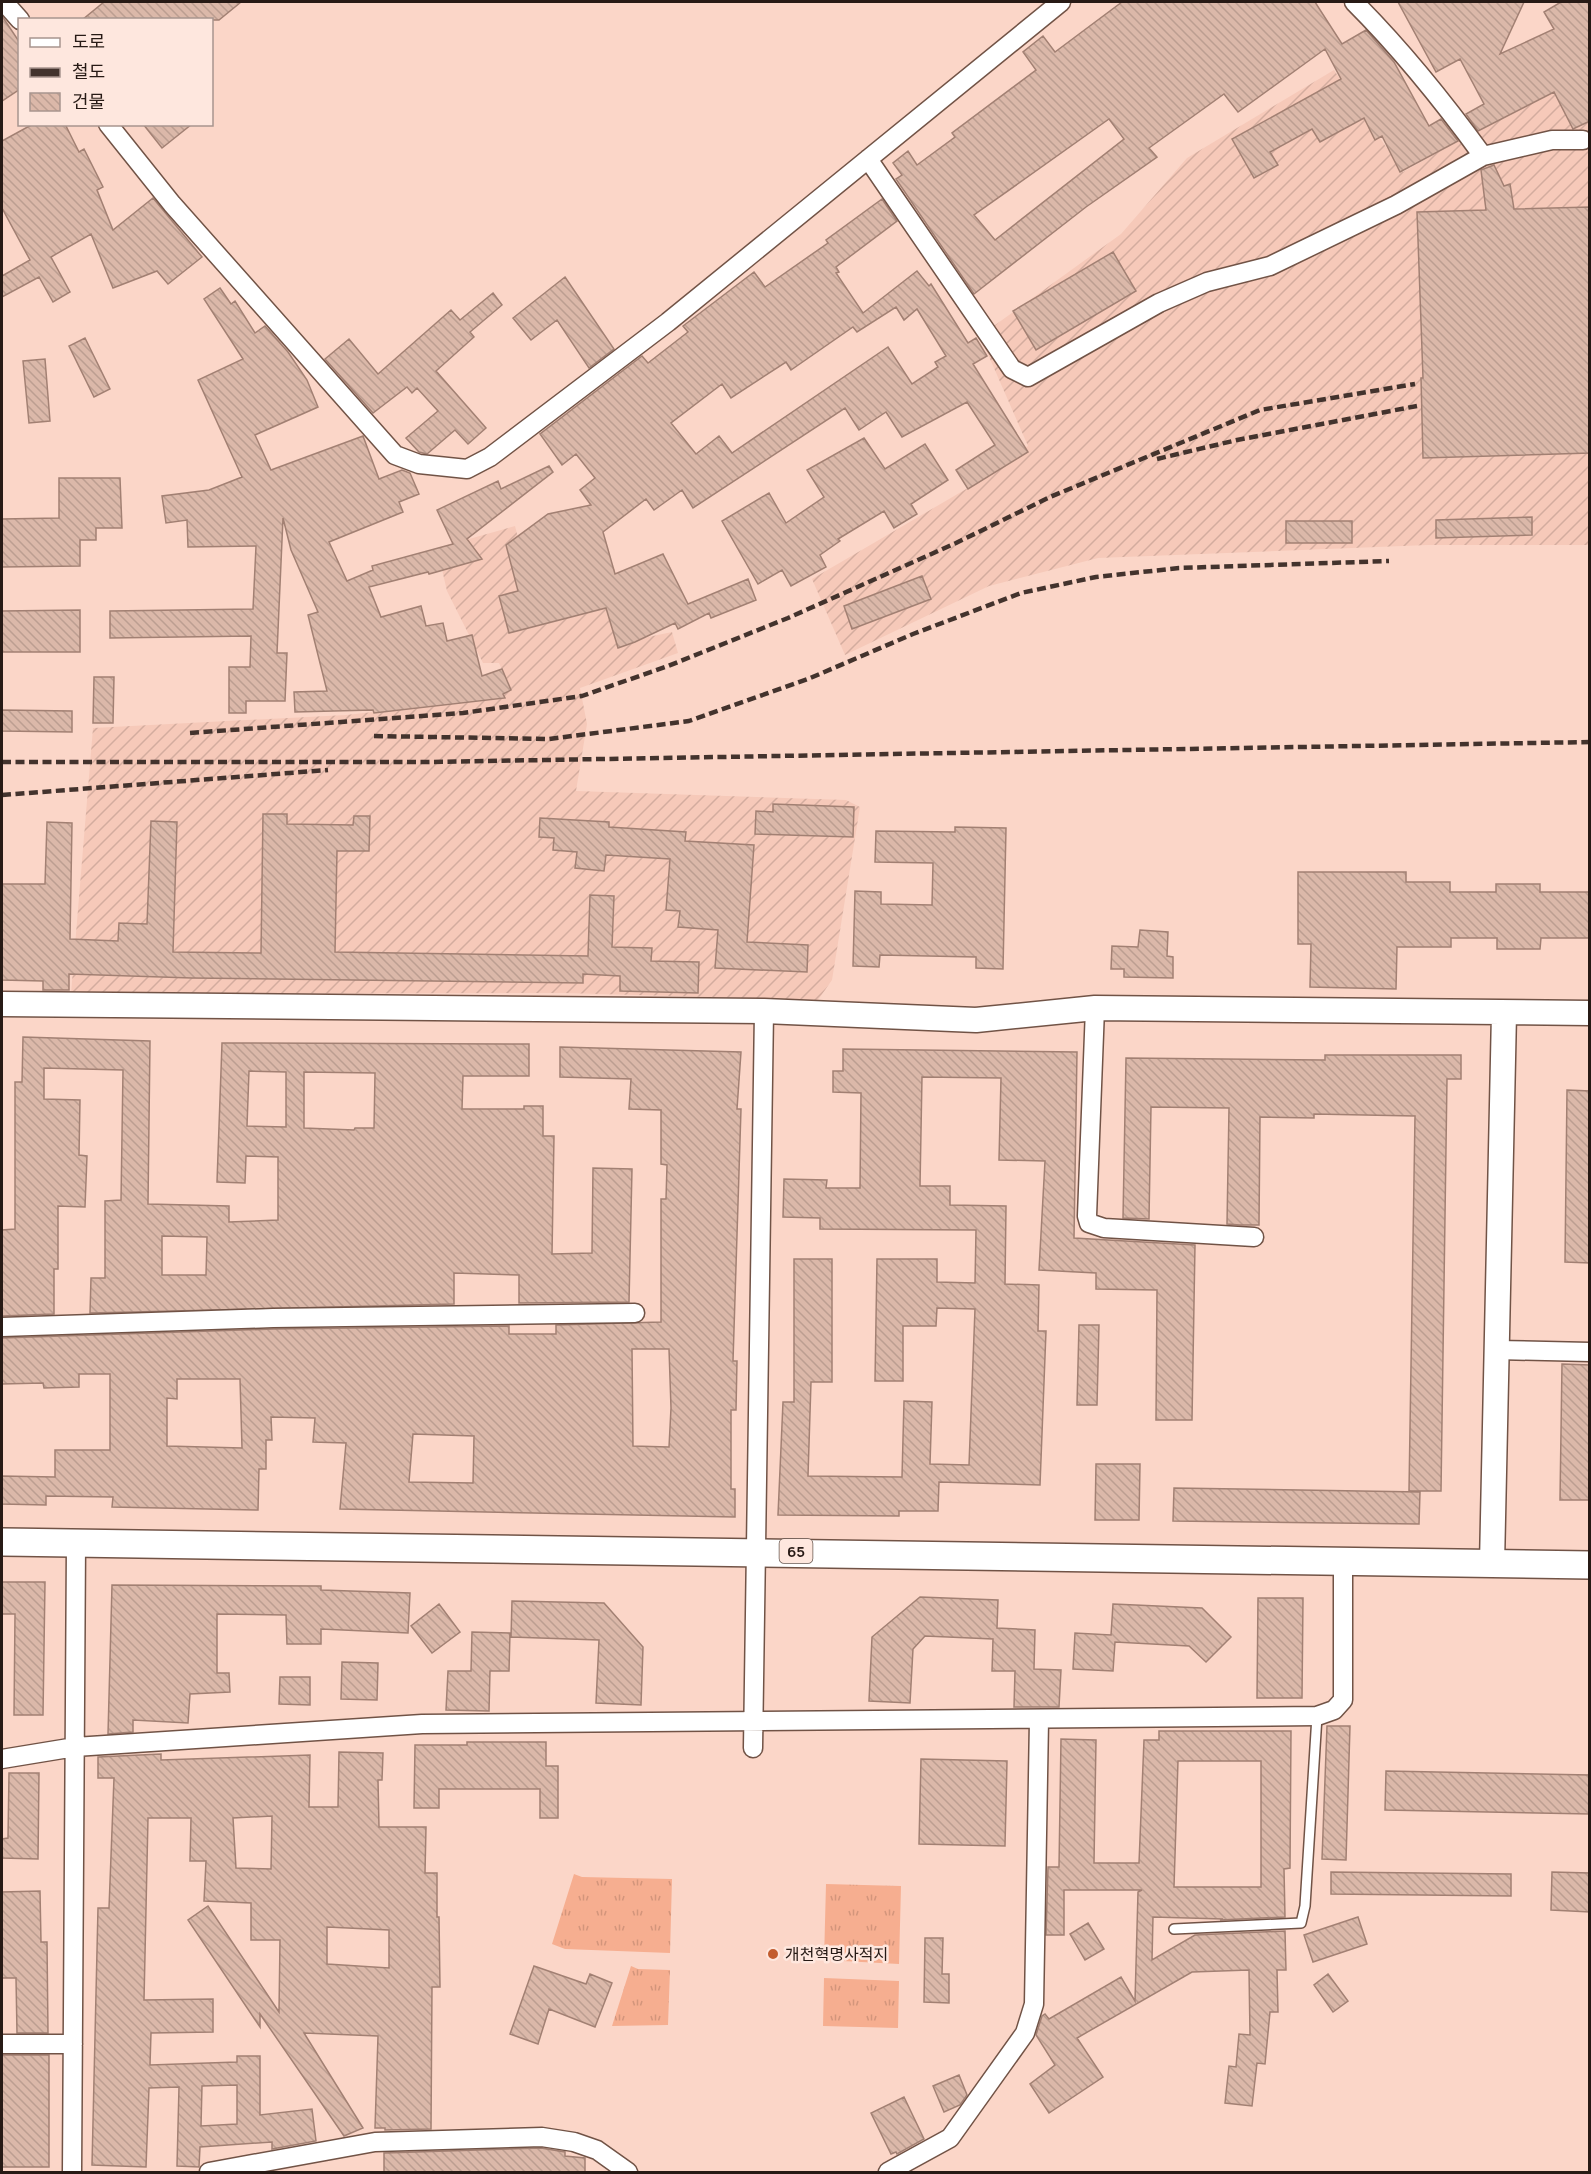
<svg xmlns="http://www.w3.org/2000/svg" width="1591" height="2174" viewBox="0 0 1591 2174" font-family="Manrope,'Noto Sans KR',sans-serif">
  <style>
    .industrial { fill: url(#industrial-furrows) }
    .grass { fill: url(#grass-tufts) }
    .building { fill: url(#building-back-hatch); stroke: #a28073; stroke-width: 1.5; fill-rule: evenodd }
    .lines { fill: none; stroke-linecap: round; stroke-linejoin: round }
    .lane-casing { stroke: #715346; stroke-width: 12 }
    .street-casing { stroke: #715346; stroke-width: 21 }
    .secondary-casing { stroke: #715346; stroke-width: 27 }
    .primary-casing { stroke: #715346; stroke-width: 30 }
    .lane { stroke: #fff; stroke-width: 9 }
    .street { stroke: #fff; stroke-width: 18 }
    .secondary { stroke: #fff; stroke-width: 24 }
    .primary { stroke: #fff; stroke-width: 27 }
    .rail { stroke: #43332d; stroke-width: 4.5; stroke-dasharray: 9 4.5; stroke-linecap: butt }
    .poi-dot { fill: #c25c2e; stroke: #fee7de; stroke-width: 2 }
    .labels { text-anchor: middle; dominant-baseline: central; stroke-width: 5; stroke-linejoin: round; paint-order: stroke }
    .shield { fill: #fee7de; stroke: #685851; stroke-width: 1.5 }
    .shield-label { font-size: 15px; font-weight: bold; fill: #271a15 }
    .poi-label { font-size: 16px; fill: #271a15; stroke: #fee7de; text-anchor: start }
  </style>
  <defs>
    <pattern id="industrial-furrows" width="10" height="10" patternUnits="userSpaceOnUse" patternTransform="scale(1.5)"><rect width="10" height="10" fill="#f6c9b9"/><path d="M-1 1l2-2M0 10L10 0M9 11l2-2" fill="none" stroke="#d3ac9e"/></pattern>
    <pattern id="grass-tufts" width="24" height="20" patternUnits="userSpaceOnUse" patternTransform="scale(1.5)"><rect width="24" height="20" fill="#f6ae90"/><path d="M3 7l-1-3M5 7V3M7 7l1-3M15 17l-1-3M17 17v-4M19 17l1-3" fill="none" stroke="#d3957b"/></pattern>
    <pattern id="building-back-hatch" width="6" height="6" patternUnits="userSpaceOnUse" patternTransform="scale(1.5)"><rect width="6" height="6" fill="#dbb8a9"/><path d="M-1 5l2 2M0 0l6 6M5-1l2 2" fill="none" stroke="#bc9e91"/></pattern>
  </defs>
  <rect width="100%" height="100%" fill="#fbd6c8"/>
  <path class="industrial" d="M1334,70L1403,172L1552,88L1572,127L1589,116V545H1428L1098,558L989,586L845,655L812,579L973,485L1028,446L980,336L1121,234L1187,158Z
    M515,526L530,585L614,567L634,640L672,632L678,653L580,688L587,724L576,791L846,800L860,807L832,980L818,1000L564,993L71,994L93,728L346,715L483,700L510,688L499,663H483L447,591L437,548Z"/>
  <path class="grass" d="M574,1874L582,1877L672,1879L670,1953L565,1949L552,1944Z
    M826,1884L901,1886L899,1964L824,1960Z
    M631,1966L638,1969L670,1970L668,2025L612,2026Z
    M824,1978L899,1981L898,2028L823,2026Z"/>
  <path class="building" d="M104,2H241L219,20H82Z
    M1122,2H1315L1342,44L1366,30L1394,62L1429,126L1441,119L1458,141L1400,172L1382,136L1375,140L1364,118L1320,142L1312,129L1270,152L1278,165L1254,178L1232,139L1341,79L1325,49L1238,112L1224,94L1149,148L1157,157L1086,207L974,294L896,179L902,175L893,163L908,151L917,165L955,137L952,133L1036,70L1023,52L1043,36L1055,52ZM1109,119L1124,139L995,240L974,215Z
    M1398,2H1524L1500,54L1554,29L1544,12L1561,2H1590V121L1573,129L1554,92L1478,131L1466,114L1484,104L1460,59L1436,72Z
    M2,16L20,43V89L2,101Z
    M33,124H65L79,152L84,149L103,187L97,190L113,230L153,198L202,257L168,284L157,271L113,288L91,234L51,257L70,292L53,302L39,277L2,297V276L30,260L2,208V141Z
    M143,124H192L162,148Z
    M1494,165L1504,186L1510,184L1514,209L1590,207V453L1423,458L1421,378H1423L1417,212L1486,210L1481,170Z
    M882,199L897,221L836,267L839,272L836,273L863,313L917,271L929,286L931,284L968,343L976,338L987,356L973,364L1028,452L968,489L956,470L995,445L967,402L902,437L886,412L859,430L845,408L693,508L682,490L654,510L646,499L603,532L615,574L663,554L688,604L748,579L756,600L711,618L709,613L678,629L675,623L635,642L618,648L606,608L509,633L499,596L518,591L506,545L548,514L591,505L580,490L595,478L576,454L562,465L540,434L642,356L648,363L688,332L683,326L754,272L765,287L828,243L826,240ZM896,307L904,320L917,309L946,356L935,362L938,367L912,384L888,347L732,453L719,436L696,454L671,423L722,384L731,398L786,362L791,370L853,327L857,332Z
    M1113,252L1136,291L1036,350L1013,311Z
    M565,277L614,349L589,368L557,320L531,340L513,318Z
    M220,288L231,304L235,301L255,333L265,326L288,352L307,380L318,407L255,435L271,470L363,436L379,479L402,470L410,473L419,494L399,502L403,512L329,542L347,581L373,570L372,566L453,544L437,510L498,481L501,489L549,466L553,472L467,539L482,559L429,574L428,572L369,587L381,617L421,606L426,626L443,623L447,641L472,635L482,676L502,669L511,690L503,694L505,698L374,713L373,710L295,712L294,692L327,691L308,615L318,612L291,550L283,518L277,653H287L285,701H246V713H229V667H250L251,636L110,638V611L253,609L256,546L188,547L187,520L166,523L162,496L209,490L242,477L198,380L243,359L204,299Z
    M493,293L502,305L470,332L474,337L436,371L486,428L468,444L455,430L427,454L419,452L406,438L438,411L417,388L412,393L407,387L373,413L325,359L349,339L378,374L451,310L460,320Z
    M85,338L110,389L94,397L69,346Z
    M45,359L50,421L29,423L23,361Z
    M864,438L885,469L925,444L948,480L911,504L917,514L894,528L884,511L838,539L840,541L820,555L826,567L791,586L782,570L758,584L722,521L769,493L786,523L824,497L807,470Z
    M59,478H120L122,528H96V540H80V566L2,567V519L59,518Z
    M1532,517V535L1436,538V520Z
    M1286,521H1352V543H1286Z
    M922,576L931,599L852,629L844,606Z
    M80,610V652H2V611Z
    M94,677H114L113,723H93Z
    M2,710L72,711V732L2,731Z
    M773,804L854,807L853,837L755,834L756,811L773,812Z
    M263,814H287V824L353,825L354,816H370L369,851H337L335,952L588,956L590,895L614,896L612,947L652,948L651,961L699,962L698,993L620,991V976L583,974V983L192,978L69,974V990H43V981L2,980V884H45L47,822L72,823L70,939L118,941L119,923L147,924L151,821L177,822L173,952L261,953Z
    M540,818L609,822V827L686,832L685,841L754,845L747,942L808,945L807,972L715,968L718,930L678,927L680,911L666,910L670,859L606,855L604,871L575,868L577,852L553,850L554,838L539,837Z
    M955,827L1006,828L1003,969L976,968V957L880,955L879,967L853,966L855,891L881,892V904L932,905L933,863L875,862L876,831L955,832Z
    M1298,872H1406V882H1450V892H1496V884H1540V892H1590V938H1541L1540,949H1497V938H1451V947H1397L1396,989L1310,987L1311,944H1298Z
    M1140,930L1168,932L1167,956L1173,957V978L1124,977V969H1111L1112,946L1138,947Z
    M23,1037L150,1041L148,1204L229,1206V1222L278,1220V1157L246,1156L245,1183L217,1182L222,1043L529,1044V1076H463L462,1109H524V1106H543V1136H554L552,1254L592,1253L593,1168L632,1169L629,1302L519,1303V1275L454,1273V1304L90,1313L91,1278H105V1201L121,1200L123,1070L44,1068V1099L80,1100L79,1155L87,1156L85,1207L58,1206V1269H54V1314L2,1316V1230L15,1229V1082H22ZM249,1071L286,1072V1127L247,1126ZM304,1072L375,1073L374,1128H355L354,1130L304,1128ZM162,1236L207,1237L206,1275H162Z
    M560,1047L741,1052L737,1109H741L733,1361H737L736,1410H731V1489H735V1517L340,1509L346,1443L313,1442L315,1418L271,1417L272,1440H266V1469H259L258,1510L112,1507L113,1497L46,1496V1505L2,1504V1476L55,1477V1450H110V1374H79V1387L44,1388L43,1383L2,1384V1338L273,1329L509,1326V1334H556V1325L661,1322V1199H666L667,1165L661,1164V1110L629,1109L631,1079L560,1077ZM632,1349H669L671,1408L669,1447L633,1446ZM177,1379H240L242,1448L167,1446V1398L177,1399ZM413,1434L474,1436L473,1483L409,1482Z
    M843,1049L1077,1052L1074,1238L1195,1245L1192,1420H1156L1157,1290L1096,1289V1273L1039,1270L1045,1161L999,1160L1001,1078L922,1077L920,1186H950V1205L1006,1206L1005,1284L1039,1285L1038,1331H1046L1040,1485L939,1482L938,1511H899V1516L778,1515L783,1402H794V1259H832V1382H811L808,1476L902,1477L904,1401L932,1402L930,1464L969,1465L975,1309L937,1308L936,1326H903V1381H875L877,1259H937V1282L975,1283L976,1230L820,1229V1218L783,1217L784,1179L827,1180L826,1188H860L861,1093L833,1092V1071H843Z
    M1325,1055H1461V1079H1447L1441,1491H1409L1415,1116L1314,1114V1118L1260,1117L1259,1225H1240L1227,1224L1229,1108L1151,1107L1149,1219L1123,1218L1126,1058L1325,1060Z
    M1567,1090L1590,1091V1263L1565,1262Z
    M1079,1325H1099L1097,1405H1077Z
    M1562,1364L1590,1365V1500H1560Z
    M1096,1464H1140L1139,1520H1095Z
    M1174,1488L1420,1492L1419,1524L1173,1521Z
    M2,1582H45L43,1715H14L15,1614H2Z
    M112,1585L321,1586V1590L410,1593L408,1633L321,1629V1644H287L286,1615L217,1614V1673H229L230,1692L190,1694L188,1723L133,1720V1732L108,1734Z
    M920,1597L998,1600L997,1628L1035,1630L1034,1669L1061,1670L1059,1707H1014L1015,1671H992L993,1639L925,1636L913,1649L910,1703L869,1701L872,1637Z
    M1258,1598H1303L1302,1698H1257Z
    M512,1601L604,1603L643,1647L641,1705L596,1703L599,1640L511,1637Z
    M439,1604L460,1632L432,1653L411,1626Z
    M1113,1604L1202,1608L1231,1637L1206,1662L1189,1646L1115,1642L1113,1671L1073,1669L1075,1633L1111,1635Z
    M472,1632L510,1633L509,1671H490L489,1711L446,1710L448,1671H471Z
    M342,1662L378,1663L377,1700L341,1699Z
    M280,1677H310V1705L279,1704Z
    M1327,1726H1350L1346,1860L1322,1859Z
    M1159,1731H1291L1290,1868L1284,1869L1285,1917L1220,1920L1223,1919L1153,1917L1152,1960L1195,1935L1285,1931L1286,1970H1277L1278,2012H1270L1265,2064L1257,2063L1252,2106L1225,2103L1229,2066L1236,2067L1239,2034L1250,2035L1249,1970L1192,1972L1077,2038L1103,2077L1049,2113L1030,2084L1055,2065L1036,2035L1042,2016L1045,2014L1049,2019L1121,1977L1135,2001L1138,1892L1142,1890H1064V1935H1046L1048,1867H1059L1061,1739L1096,1740L1094,1863H1139L1144,1740H1159ZM1178,1761H1261V1887H1174Z
    M467,1742H546V1766H558V1818H540V1789H439V1808H414L415,1745H467Z
    M339,1752L383,1753L382,1780H378L379,1827H426L425,1873H437V1917H439L440,1987H432L431,2129L385,2130V2128H375L378,2036L304,2033L363,2128L344,2136L260,2014V2027L188,1920L208,1906L279,2012L280,1940H251V1903L204,1901L206,1861H190L191,1818H148L144,2000L213,1999V2032L151,2033L150,2065L237,2062V2056H260V2115L312,2109L316,2141L272,2149V2142L200,2147L199,2167L177,2166L179,2087L149,2088L146,2167L92,2165L98,1908H109L114,1778H98V1757L161,1754V1760L310,1755L309,1807H338ZM272,1816L271,1869L236,1868L233,1818ZM327,1927L389,1930V1968L327,1964ZM237,2085V2124L201,2126L202,2086Z
    M921,1759L1007,1761L1005,1846L919,1844Z
    M1386,1771L1590,1775V1814L1385,1810Z
    M9,1773H39L38,1859L2,1858V1839L8,1838Z
    M1331,1872L1511,1874V1896L1331,1894Z
    M1552,1872L1590,1873V1912L1551,1910Z
    M40,1891L41,1942H47L48,2033H17L16,1978H2V1892Z
    M1358,1917L1367,1944L1313,1962L1304,1935Z
    M1088,1923L1104,1949L1085,1960L1070,1934Z
    M925,1938H943L942,1974H949V2003L924,2002Z
    M534,1966L586,1984L590,1974L612,1983L595,2027L549,2009L538,2044L510,2034Z
    M1328,1974L1348,2001L1333,2012L1314,1985Z
    M2,2055H49V2167H2Z
    M959,2075L967,2095L960,2105L944,2112L933,2086Z
    M904,2097L924,2139L897,2154L896,2152L891,2154L871,2113Z
    M541,2148L565,2152V2156L585,2158V2172H384V2153Z"/>
  <g class="lines">
    <defs>
      <path id="lane" d="M1174,1929L1301,1923L1305,1906L1317,1716"/>
      <path id="street" d="M4,2L20,20
        M1354,2C1402,50 1443,101 1483,156
        M108,124L172,204L395,455L419,464L467,469L490,457L668,322L1061,2
        M868,159L1012,369L1028,377L1159,303L1207,282L1270,266L1396,205L1483,156L1552,140H1583
        M1095,1008L1087,1216L1089,1223L1104,1228L1254,1237
        M2,1327L273,1318L635,1313
        M1497,1350L1590,1352
        M753,1748L764,1011
        M2,1759L75,1747L422,1724L1317,1716L1334,1710L1343,1700V1562
        M2,2044H73
        M72,2172L76,1543
        M209,2172L375,2142L542,2137L574,2142L597,2150L628,2172
        M888,2172L950,2138L1025,2033L1034,2004L1039,1720"/>
      <path id="secondary" d="M2,1004L764,1011L976,1020L1095,1008L1590,1013
        M1492,1564L1504,1013"/>
      <path id="primary" d="M2,1542C531,1549 1060,1555 1590,1565"/>
    </defs>
    <use href="#lane" class="lane-casing"/>
    <use href="#street" class="street-casing"/>
    <use href="#secondary" class="secondary-casing"/>
    <use href="#primary" class="primary-casing"/>
    <use href="#lane" class="lane"/>
    <use href="#street" class="street"/>
    <use href="#secondary" class="secondary"/>
    <use href="#primary" class="primary"/>
    <path class="rail" d="M1157,459L1237,440L1417,406
      M190,733L463,713L582,696L668,666L788,618L956,543L1050,497L1260,410L1415,384
      M374,736L549,739L689,721L808,679L913,634L1021,593L1096,577L1179,568L1389,561
      M2,762H429L1590,742
      M2,795L328,770"/>
  </g>
  <circle class="poi-dot" cx="773" cy="1954" r="6"/>
  <g class="labels">
    <rect class="shield" x="779.5" y="1539" width="33" height="24" rx="4.5"/>
    <g class="shield-label">
      <text x="796" y="1551">65</text>
    </g>
    <g class="poi-label">
      <text x="785" y="1954">개천혁명사적지</text>
    </g>
  </g>
  <rect width="1591" height="2174" fill="none" stroke="#271a15" stroke-width="6"/>
  <rect x="18" y="18" width="195" height="108" fill="#fee7de" stroke="#a8958e" stroke-width="1.5"/>
  <rect x="30" y="38" width="30" height="9" fill="#ffffff" stroke="#a8958e" stroke-width="1.5"/>
  <text x="72" y="48" font-size="18" fill="#271a15">도로</text>
  <rect x="30" y="68" width="30" height="9" fill="#43332d" stroke="#a8958e" stroke-width="1.5"/>
  <text x="72" y="78" font-size="18" fill="#271a15">철도</text>
  <rect x="30" y="93" width="30" height="18" fill="url(#building-back-hatch)" stroke="#a8958e" stroke-width="1.5"/>
  <text x="72" y="108" font-size="18" fill="#271a15">건물</text>
</svg>
